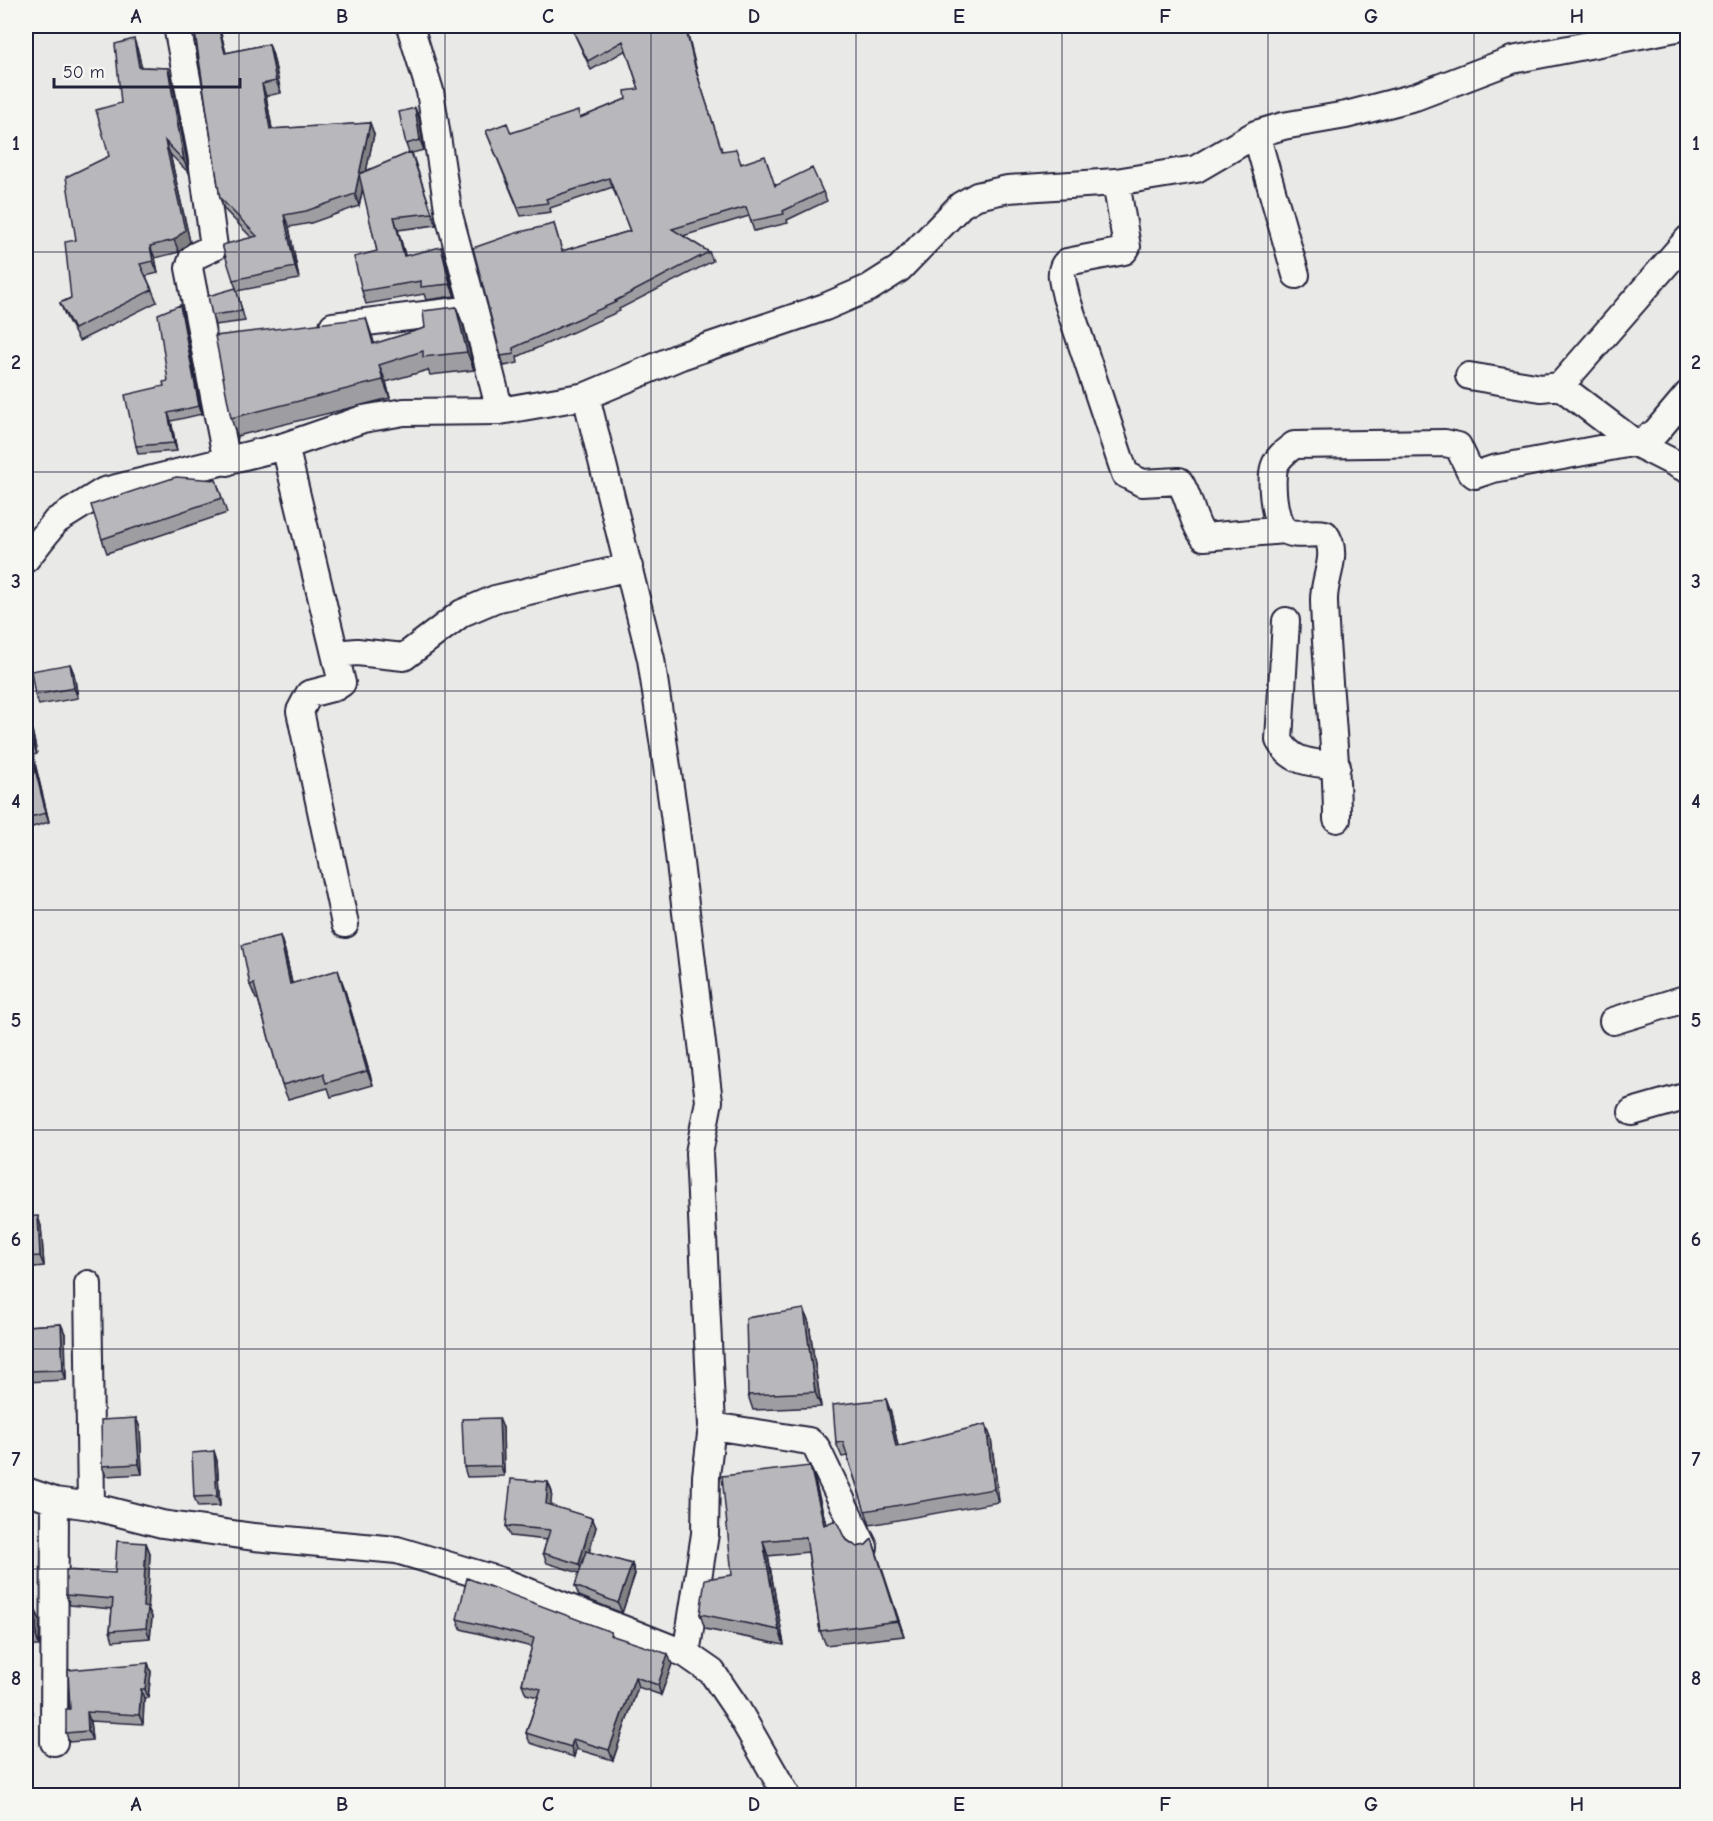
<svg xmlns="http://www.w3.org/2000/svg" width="1713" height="1821" viewBox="0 0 1713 1821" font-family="'Comic Neue',sans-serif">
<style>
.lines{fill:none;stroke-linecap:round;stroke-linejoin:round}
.street-casing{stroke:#22223b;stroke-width:30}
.street{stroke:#f6f6f2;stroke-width:26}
.wall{fill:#9e9ea2;stroke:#22223b;stroke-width:1.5}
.shaded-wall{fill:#818184;stroke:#22223b;stroke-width:1.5}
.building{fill:#b8b8bc;stroke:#22223b;stroke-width:1.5}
.grid{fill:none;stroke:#22223b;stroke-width:1.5;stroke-opacity:0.55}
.neatline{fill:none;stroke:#22223b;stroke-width:2}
.grid-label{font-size:20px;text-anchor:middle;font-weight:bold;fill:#22223b}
</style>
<rect width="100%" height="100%" fill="#e9e9e7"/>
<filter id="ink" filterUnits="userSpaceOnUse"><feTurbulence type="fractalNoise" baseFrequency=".0167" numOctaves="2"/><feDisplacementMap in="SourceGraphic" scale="12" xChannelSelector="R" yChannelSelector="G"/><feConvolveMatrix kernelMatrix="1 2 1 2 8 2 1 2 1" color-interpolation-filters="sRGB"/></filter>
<g filter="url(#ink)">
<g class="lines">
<defs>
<path id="street" d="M 177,26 L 201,153 L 214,247 L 193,257 L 189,268 L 227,462
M 410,26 L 430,91 L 449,215 L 474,309
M 1256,134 L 1296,275
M 1116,182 L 1127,247 L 1124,251 L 1067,262 C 1057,271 1064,285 1066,297 L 1125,474 L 1142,483 L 1179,481 C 1191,498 1191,521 1204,537 L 1284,530
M 333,326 L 474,309 L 500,411
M 1469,376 L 1541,388 L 1560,386 L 1688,239
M 1560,386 L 1635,443 L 1688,470
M 586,396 L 651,659 L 674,814 L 709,1101 L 699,1153 L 712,1426 L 706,1476 L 705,1534 L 686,1654
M 285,446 L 342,683 L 336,687 L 309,694 L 300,711 L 345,924
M 26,559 L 56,521 L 104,491 L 285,446 L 363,419 L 404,412 L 500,411 L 586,396 L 681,356 L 825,307 L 869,288 L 899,269 L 961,205 L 977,196 L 1008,189 L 1116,182 L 1196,169 L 1256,134 L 1283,126 L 1346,115 L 1415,97 L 1512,60 L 1687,26
M 1286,621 L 1279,740 C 1292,764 1312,762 1337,766
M 335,654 L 357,652 L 404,657 L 462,613 L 495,599 L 629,567
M 1337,819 C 1337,746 1326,674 1324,601 C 1323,579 1340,554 1325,534 C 1313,531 1293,538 1284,529 C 1273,520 1270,477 1275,465 C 1279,456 1286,451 1294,445 L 1445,443 L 1458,446 L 1470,471 L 1475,475 L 1493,469 L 1642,441 L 1656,432 L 1688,394
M 1613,1021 L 1688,998
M 1632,1112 L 1688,1096
M 88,1284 L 91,1506
M 712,1426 L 809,1441 L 816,1447 L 864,1547
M 26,1491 L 55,1501 L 91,1506 L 162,1524 L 254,1537 L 397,1550 L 501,1581 L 686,1654 L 712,1672 L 737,1709 L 787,1796
M 54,1742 L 55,1501"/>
</defs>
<use href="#street" class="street-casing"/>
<use href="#street" class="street"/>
</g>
<path class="wall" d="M 191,26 L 219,26 L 226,53 L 269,44 L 273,56 L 281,93 L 266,96 L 272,129 L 370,123 L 374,134 L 366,171 L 409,153 L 406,144 L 415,108 L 419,118 L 424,150 L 412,153 L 436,225 L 398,230 L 405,256 L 445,260 L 455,296 L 426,300 L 424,294 L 366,304 L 362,291 L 377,251 L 363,188 L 359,206 L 311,223 L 289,227 L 299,279 L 237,291 L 233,280 L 251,237 L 224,209 L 220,198 L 194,29 L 193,29 Z
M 685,26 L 699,80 L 722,151 L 776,185 L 823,192 L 827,201 L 787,220 L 788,223 L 754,231 L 749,216 L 683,236 L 709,252 L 713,261 L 619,309 L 620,311 L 517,357 L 518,363 L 504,366 L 501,356 L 554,224 L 562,251 L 630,231 L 613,187 L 550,208 L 551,212 L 521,216 L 486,131 L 511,133 L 580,118 L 626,99 L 639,89 L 626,50 L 591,70 L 574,33 Z
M 138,51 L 141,67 L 168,68 L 172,80 L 189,173 L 170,154 L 190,242 L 179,252 L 155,258 L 158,273 L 146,276 L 157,302 L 79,341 L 65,315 L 60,303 L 71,298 L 76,240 L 109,156 L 121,103 Z
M 236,288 L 245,321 L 215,325 L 212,315 Z
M 456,307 L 463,325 L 474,370 L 430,375 L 428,370 L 386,382 L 390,398 L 237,436 L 231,418 L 372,336 L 374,344 L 425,328 Z
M 183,313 L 202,414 L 171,421 L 177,451 L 138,454 L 136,446 L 164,386 L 168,381 Z
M 216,480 L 227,513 L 107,553 L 102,539 Z
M 70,664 L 74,674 L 78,698 L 39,705 L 35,695 Z
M 26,706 L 29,716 L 37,754 L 33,755 L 49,822 L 26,829 Z
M 280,936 L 285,951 L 292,983 L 343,984 L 373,1085 L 331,1097 L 328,1088 L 288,1099 L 282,1085 L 258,999 L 256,999 L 250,985 Z
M 26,1217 L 41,1226 L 44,1266 L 26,1268 Z
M 804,1309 L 809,1323 L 821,1407 L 753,1410 L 748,1395 Z
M 61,1324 L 65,1334 L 66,1380 L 26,1382 L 26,1326 Z
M 886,1399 L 891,1413 L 898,1446 L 991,1438 L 999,1502 L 870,1525 L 847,1456 L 842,1457 L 836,1443 Z
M 136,1418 L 140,1428 L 142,1474 L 106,1476 L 102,1466 Z
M 503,1428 L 504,1476 L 467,1477 L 464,1467 Z
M 214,1451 L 217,1461 L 220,1506 L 198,1507 L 194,1497 Z
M 810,1466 L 815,1481 L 826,1524 L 857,1547 L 866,1545 L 872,1539 L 904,1636 L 826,1645 L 820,1631 L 808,1552 L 768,1556 L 784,1645 L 705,1629 L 700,1614 L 732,1575 Z
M 548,1482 L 552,1492 L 550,1506 L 592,1518 L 596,1527 L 589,1552 L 632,1564 L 635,1574 L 622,1613 L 579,1596 L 575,1586 L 579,1573 L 547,1563 L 543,1553 L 547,1540 L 510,1536 L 506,1526 Z
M 146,1543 L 150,1553 L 147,1607 L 148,1608 L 152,1617 L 150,1638 L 113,1641 L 110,1631 L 112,1609 L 70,1605 L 66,1595 L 115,1573 Z
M 26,1583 L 28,1611 L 36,1611 L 40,1621 L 39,1646 L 26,1646 Z
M 457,1619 L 611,1632 L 612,1636 L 672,1664 L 661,1695 L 638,1687 L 613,1760 L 576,1749 L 574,1757 L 530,1743 L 526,1733 L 538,1697 L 526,1694 L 522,1684 L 532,1647 L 461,1629 Z
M 148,1663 L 151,1672 L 148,1698 L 144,1698 L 143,1724 L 90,1721 L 92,1740 L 69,1742 L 66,1733 L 70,1709 Z
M 26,1674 L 29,1684 L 33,1714 L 26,1715 Z"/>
<path class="shaded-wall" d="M 218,26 L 219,26 L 229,65 L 225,53 Z
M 685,26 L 687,31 L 699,80 L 696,71 Z
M 134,39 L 138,51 L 144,79 L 139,67 Z
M 269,44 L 273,56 L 281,93 L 276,81 Z
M 168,68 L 172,80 L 189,173 L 184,161 Z
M 262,84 L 266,96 L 274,140 L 270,129 Z
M 415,108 L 419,118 L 424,150 L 420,140 Z
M 370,123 L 374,134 L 359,206 L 355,194 Z
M 165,141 L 170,154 L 190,242 L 179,252 L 174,240 Z
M 284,215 L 289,227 L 299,279 L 295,267 Z
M 394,217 L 398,230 L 409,269 L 404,256 Z
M 150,246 L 155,258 L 158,273 L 153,261 Z
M 441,247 L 445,260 L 455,296 L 450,284 Z
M 180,305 L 183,313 L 202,414 L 199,406 Z
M 456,307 L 463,325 L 474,370 L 467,352 Z
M 366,318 L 372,336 L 380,362 L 373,344 Z
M 379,365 L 386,382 L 390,398 L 383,380 Z
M 168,413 L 171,421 L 177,451 L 174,443 Z
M 70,664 L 74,674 L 78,698 L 74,688 Z
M 26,706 L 29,716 L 37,754 L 33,744 Z
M 29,745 L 33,755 L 49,822 L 46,813 Z
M 280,936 L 285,951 L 295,998 L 290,984 Z
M 338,970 L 343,984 L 373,1085 L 367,1071 Z
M 38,1216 L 41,1226 L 44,1266 L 40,1256 Z
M 804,1309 L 809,1323 L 821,1407 L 815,1392 Z
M 61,1324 L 65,1334 L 66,1380 L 63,1370 Z
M 886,1399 L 891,1413 L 901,1461 L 896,1447 Z
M 136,1418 L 140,1428 L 142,1474 L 139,1464 Z
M 499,1418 L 503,1428 L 504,1476 L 501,1466 Z
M 986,1424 L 991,1438 L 999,1502 L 994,1489 Z
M 214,1451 L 217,1461 L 220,1506 L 217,1496 Z
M 810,1466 L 815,1481 L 830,1540 L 824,1525 Z
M 548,1482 L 552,1492 L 550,1514 L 546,1504 Z
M 592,1518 L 596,1527 L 583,1574 L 579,1564 Z
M 872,1539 L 877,1554 L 904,1636 L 898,1621 Z
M 763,1541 L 768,1556 L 784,1645 L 779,1630 Z
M 146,1543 L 150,1553 L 147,1617 L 143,1607 Z
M 632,1564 L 635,1574 L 622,1613 L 618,1603 Z
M 26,1583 L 29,1621 L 26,1612 Z
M 148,1608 L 152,1617 L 150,1638 L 146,1628 Z
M 36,1611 L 40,1621 L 39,1646 L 36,1636 Z
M 668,1654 L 672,1664 L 661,1695 L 658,1685 Z
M 148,1663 L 151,1672 L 148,1698 L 145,1689 Z
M 26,1674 L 29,1684 L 33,1714 L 29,1705 Z
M 635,1677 L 638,1687 L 613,1760 L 609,1750 Z
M 141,1689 L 144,1698 L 143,1724 L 139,1715 Z
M 87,1712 L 90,1721 L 92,1740 L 88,1731 Z
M 573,1739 L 576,1749 L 574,1757 L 571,1747 Z"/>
<path class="building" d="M 194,26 L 218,26 L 225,53 L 269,44 L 276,81 L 262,84 L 270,129 L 370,123 L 355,194 L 306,211 L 284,215 L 295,267 L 233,280 L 222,245 L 257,236 L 220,198 Z
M 589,26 L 685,26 L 696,71 L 722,151 L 736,149 L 741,164 L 765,156 L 775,186 L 812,168 L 823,192 L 783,211 L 784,214 L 751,221 L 746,207 L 672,229 L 709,252 L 615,301 L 616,302 L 513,348 L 514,354 L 501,356 L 473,248 L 516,233 L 554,224 L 562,251 L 630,231 L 609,178 L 546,199 L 548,203 L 518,207 L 486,131 L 507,123 L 511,133 L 578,111 L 580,118 L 626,99 L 625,91 L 639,89 L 623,41 L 588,61 L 574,33 Z
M 134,39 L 139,67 L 168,68 L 184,161 L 165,141 L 185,230 L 174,240 L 150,246 L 153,261 L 140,264 L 152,290 L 74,329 L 60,303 L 71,298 L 65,242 L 76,240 L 66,177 L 109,156 L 96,110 L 121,103 L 115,44 Z
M 415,108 L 420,140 L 406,144 L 399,112 Z
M 411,152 L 432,213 L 394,217 L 404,256 L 441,247 L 450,284 L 421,287 L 421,281 L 362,291 L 354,257 L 377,251 L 359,174 Z
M 236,288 L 242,311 L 212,315 L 208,296 Z
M 180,305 L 199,406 L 168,413 L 174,443 L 136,446 L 125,395 L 164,386 L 163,382 L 168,381 L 158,314 Z
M 456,307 L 467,352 L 423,357 L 423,351 L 379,365 L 383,380 L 231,418 L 215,336 L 366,318 L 373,344 L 425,328 L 423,311 Z
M 176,477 L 216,480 L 222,498 L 102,539 L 91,505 Z
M 70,664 L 74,688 L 35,695 L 31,671 Z
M 26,706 L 33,744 L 29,745 L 46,813 L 26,818 Z
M 280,936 L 290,984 L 338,970 L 367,1071 L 326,1083 L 323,1074 L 282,1085 L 254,984 L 250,985 L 242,945 Z
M 38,1216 L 40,1256 L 26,1257 L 26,1217 Z
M 804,1309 L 815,1392 L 748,1395 L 746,1318 Z
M 61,1324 L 63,1370 L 26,1371 L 26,1326 Z
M 886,1399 L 896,1447 L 986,1424 L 994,1489 L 865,1511 L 843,1442 L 836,1443 L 833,1405 Z
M 136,1418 L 139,1464 L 102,1466 L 101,1420 Z
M 499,1418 L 501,1466 L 464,1467 L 462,1419 Z
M 214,1451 L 217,1496 L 194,1497 L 192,1453 Z
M 810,1466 L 824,1525 L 836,1520 L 845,1539 L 857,1547 L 866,1545 L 872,1539 L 898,1621 L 820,1631 L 806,1537 L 763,1541 L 779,1630 L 700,1614 L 705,1579 L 732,1575 L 722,1476 Z
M 511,1479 L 548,1482 L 546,1504 L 592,1518 L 579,1564 L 543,1553 L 550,1530 L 506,1526 Z
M 117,1541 L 146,1543 L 143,1607 L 148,1608 L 146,1628 L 110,1631 L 113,1599 L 66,1595 L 66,1570 L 115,1573 Z
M 586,1551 L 632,1564 L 618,1603 L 575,1586 Z
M 467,1578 L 611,1632 L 610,1635 L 668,1654 L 658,1685 L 635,1677 L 609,1750 L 573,1739 L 571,1747 L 526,1733 L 541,1689 L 522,1684 L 534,1638 L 457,1619 Z
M 26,1611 L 36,1611 L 36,1636 L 26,1636 Z
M 148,1663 L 145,1689 L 141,1689 L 139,1715 L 87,1712 L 88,1731 L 66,1733 L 66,1709 L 70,1709 L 68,1670 Z
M 26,1674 L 29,1705 L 26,1705 Z"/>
</g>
<path class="grid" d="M 239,26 L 239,1796M 445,26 L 445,1796M 651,26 L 651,1796M 856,26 L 856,1796M 1062,26 L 1062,1796M 1268,26 L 1268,1796M 1474,26 L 1474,1796M 26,252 L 1688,252M 26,472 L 1688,472M 26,691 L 1688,691M 26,910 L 1688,910M 26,1130 L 1688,1130M 26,1349 L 1688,1349M 26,1569 L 1688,1569"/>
<rect width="1713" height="1821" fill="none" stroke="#f6f6f2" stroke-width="66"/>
<path d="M54 78v9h186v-9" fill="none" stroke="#22223b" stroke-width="3"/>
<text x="63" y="78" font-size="18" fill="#22223b" stroke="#f6f6f2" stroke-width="4.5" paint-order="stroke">50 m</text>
<rect x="33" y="33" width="1647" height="1755" class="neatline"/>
<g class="grid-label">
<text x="136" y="23">A</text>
<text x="342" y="23">B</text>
<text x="548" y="23">C</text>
<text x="754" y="23">D</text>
<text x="959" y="23">E</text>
<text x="1165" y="23">F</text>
<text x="1371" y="23">G</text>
<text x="1577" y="23">H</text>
<text x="16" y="150">1</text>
<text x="1696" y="150">1</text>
<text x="16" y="369">2</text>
<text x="1696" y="369">2</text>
<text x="16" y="588">3</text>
<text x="1696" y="588">3</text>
<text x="16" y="808">4</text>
<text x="1696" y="808">4</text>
<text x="16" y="1027">5</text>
<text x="1696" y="1027">5</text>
<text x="16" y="1246">6</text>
<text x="1696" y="1246">6</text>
<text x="16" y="1466">7</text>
<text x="1696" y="1466">7</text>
<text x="16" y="1685">8</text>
<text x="1696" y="1685">8</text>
<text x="136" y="1811">A</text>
<text x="342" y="1811">B</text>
<text x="548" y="1811">C</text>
<text x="754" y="1811">D</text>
<text x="959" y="1811">E</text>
<text x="1165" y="1811">F</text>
<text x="1371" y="1811">G</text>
<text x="1577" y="1811">H</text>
</g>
</svg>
